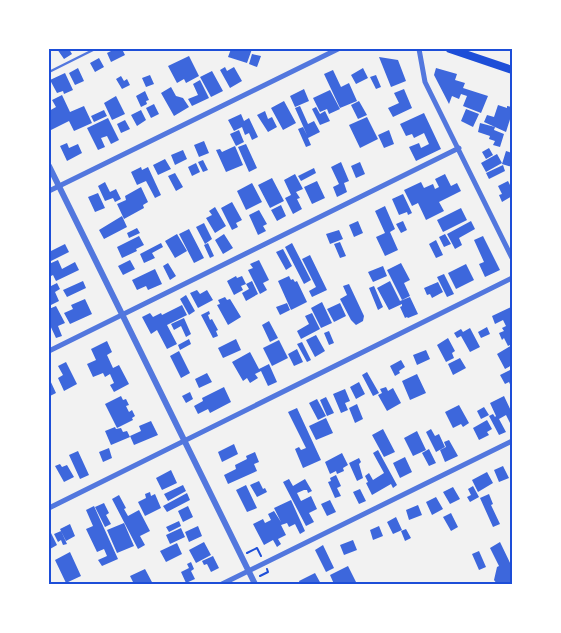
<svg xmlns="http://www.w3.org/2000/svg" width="561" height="633" viewBox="0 0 561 633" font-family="Arial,sans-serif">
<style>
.building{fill:#3d67dc}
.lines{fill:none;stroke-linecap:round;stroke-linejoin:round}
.path{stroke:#1d4ed8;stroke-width:2}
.service{stroke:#5277de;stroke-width:2.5}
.minor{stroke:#5277de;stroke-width:5}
.tertiary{stroke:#5277de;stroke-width:6}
.secondary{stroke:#1d4ed8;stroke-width:8}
.neatline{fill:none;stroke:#1d4ed8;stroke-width:2}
</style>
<rect width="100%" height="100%" fill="#f2f2f2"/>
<path class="building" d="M 57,49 L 69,49 L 72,54 L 64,59 Z
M 115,49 L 122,49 L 125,55 L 111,62 L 107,53 Z
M 231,49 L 252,49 L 247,63 L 228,57 Z
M 252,54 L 261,56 L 257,67 L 249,64 Z
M 189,56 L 199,76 L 186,83 L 184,79 L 177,83 L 168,66 Z
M 379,57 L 398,60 L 406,81 L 391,87 Z
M 99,58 L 104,67 L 95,72 L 90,63 Z
M 225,67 L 227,71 L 234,67 L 242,81 L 230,88 L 220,70 Z
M 78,68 L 84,81 L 75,85 L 69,73 Z
M 363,68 L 368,78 L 356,84 L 351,75 Z
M 436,68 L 457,74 L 455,80 L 465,83 L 463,88 L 488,96 L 481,113 L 463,106 L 467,96 L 461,94 L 459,99 L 452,96 L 449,104 L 434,75 Z
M 333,70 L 341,87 L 349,83 L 357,101 L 340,108 L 324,74 Z
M 212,71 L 223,91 L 211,97 L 200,77 Z
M 65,73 L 73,90 L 64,94 L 63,91 L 57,93 L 50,80 Z
M 150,75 L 154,84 L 146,87 L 142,78 Z
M 376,75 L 381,87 L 376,89 L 370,77 Z
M 121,76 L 124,81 L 127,79 L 130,85 L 122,89 L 116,79 Z
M 200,80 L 209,98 L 192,106 L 188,99 L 198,95 L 193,84 Z
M 171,87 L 176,96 L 183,98 L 189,107 L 174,116 L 161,93 Z
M 304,89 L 309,101 L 295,107 L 290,96 Z
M 404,89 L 412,108 L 393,117 L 388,108 L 399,103 L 394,93 Z
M 330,90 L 340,109 L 329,114 L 327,109 L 320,112 L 313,98 Z
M 145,91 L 149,100 L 146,101 L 147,104 L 141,107 L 136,96 Z
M 62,95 L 70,112 L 84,106 L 92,123 L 74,131 L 69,121 L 49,131 L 49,111 L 56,107 L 52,100 Z
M 116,96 L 125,114 L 112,120 L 104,103 Z
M 284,101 L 296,123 L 283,130 L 271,108 Z
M 359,101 L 367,115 L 358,119 L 351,105 Z
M 154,104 L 159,114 L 151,118 L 146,108 Z
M 498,105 L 507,108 L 507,106 L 512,107 L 512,113 L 506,132 L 484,122 L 487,115 L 494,117 Z
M 300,106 L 308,124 L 314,121 L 320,132 L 308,138 L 311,145 L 306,147 L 298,129 L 303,127 L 307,135 L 295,108 Z
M 316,107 L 320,114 L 325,111 L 330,121 L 320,125 L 312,109 Z
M 466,109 L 479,114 L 473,127 L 461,121 Z
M 104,110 L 107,116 L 94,122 L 91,116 Z
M 141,110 L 146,120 L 137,126 L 131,115 Z
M 265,111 L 268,119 L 272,117 L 277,127 L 268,132 L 257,115 Z
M 424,113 L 441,149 L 416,161 L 409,147 L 419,143 L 421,148 L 429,144 L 424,133 L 414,138 L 412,134 L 406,136 L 400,124 Z
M 241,114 L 244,121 L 249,118 L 258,137 L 252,140 L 249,133 L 245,135 L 242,127 L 234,131 L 228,120 Z
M 367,117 L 378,139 L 360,148 L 349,125 Z
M 108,118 L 119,140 L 111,144 L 107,136 L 101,138 L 105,147 L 98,150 L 87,128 Z
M 125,120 L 130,129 L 121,133 L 117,124 Z
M 480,123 L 495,127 L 494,130 L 504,134 L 500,147 L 493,145 L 495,141 L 489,139 L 490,136 L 478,132 Z
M 239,130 L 244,142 L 236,146 L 230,134 Z
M 389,130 L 394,144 L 384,148 L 378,135 Z
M 204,141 L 209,153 L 199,157 L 194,145 Z
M 67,143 L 69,148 L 78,144 L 82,153 L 67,161 L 60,146 Z
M 246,144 L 257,168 L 249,172 L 238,147 Z
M 235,146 L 243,165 L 226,172 L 216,150 L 220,149 L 222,152 Z
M 489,148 L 493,155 L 486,159 L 482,152 Z
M 183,150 L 187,159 L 175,165 L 171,155 Z
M 506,151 L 512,153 L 512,167 L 502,164 Z
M 497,154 L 502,163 L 486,172 L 481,163 Z
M 165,159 L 171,169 L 158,175 L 153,165 Z
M 203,160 L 208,170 L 203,172 L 198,162 Z
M 341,162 L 349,181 L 344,183 L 347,192 L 337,197 L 333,187 L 339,184 L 331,167 Z
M 360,162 L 365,174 L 356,178 L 351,166 Z
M 196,163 L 200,172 L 192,176 L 188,167 Z
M 503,165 L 505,171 L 489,179 L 486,173 Z
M 141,167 L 142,170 L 148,167 L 161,195 L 155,198 L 146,181 L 137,185 L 131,172 Z
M 314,168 L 316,173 L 301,181 L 298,176 Z
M 175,173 L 183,187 L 176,191 L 168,176 Z
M 295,174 L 303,189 L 296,192 L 300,198 L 297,199 L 302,209 L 293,214 L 285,198 L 291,195 L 284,180 Z
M 445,174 L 451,186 L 457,183 L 461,191 L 439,202 L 444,211 L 426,220 L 418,203 L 412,206 L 404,190 L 421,182 L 424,188 L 433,184 L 435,189 L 439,187 L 435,179 Z
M 272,178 L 284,201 L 270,208 L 258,185 Z
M 317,181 L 325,198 L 312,204 L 304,187 Z
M 508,181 L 512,189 L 512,196 L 502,202 L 499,195 L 502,194 L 498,186 Z
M 105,182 L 110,192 L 116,189 L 121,199 L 115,202 L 113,198 L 105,201 L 98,186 Z
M 252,183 L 262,202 L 246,210 L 237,191 Z
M 141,187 L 148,202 L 143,205 L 144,208 L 124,219 L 117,204 L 126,200 L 125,196 Z
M 98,193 L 105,208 L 95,212 L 88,197 Z
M 403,194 L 412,213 L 408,215 L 407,212 L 399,215 L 392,199 Z
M 232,202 L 242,220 L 236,223 L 238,227 L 232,230 L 221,208 Z
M 281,205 L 286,216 L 277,221 L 271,210 Z
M 385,206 L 395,229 L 390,232 L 398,250 L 385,256 L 376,237 L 385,233 L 375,211 Z
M 215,207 L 226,226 L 215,233 L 206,218 L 212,215 L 209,211 Z
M 461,208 L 467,220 L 443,232 L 437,220 Z
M 259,210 L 267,224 L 263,226 L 266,231 L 258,235 L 249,215 Z
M 122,216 L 127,227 L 104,239 L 99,230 Z
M 358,221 L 363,233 L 354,237 L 349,225 Z
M 403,221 L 407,230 L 401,233 L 396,224 Z
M 471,221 L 475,229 L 459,238 L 462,245 L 455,249 L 447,234 Z
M 204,223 L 212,239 L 205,244 L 196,227 Z
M 137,228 L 140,233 L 129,238 L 127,233 Z
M 189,229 L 204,258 L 194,263 L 179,234 Z
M 339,230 L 343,239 L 330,244 L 326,234 Z
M 177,234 L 187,251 L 175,258 L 165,241 Z
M 224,234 L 233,248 L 223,254 L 215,240 Z
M 445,234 L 451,244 L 444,247 L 439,237 Z
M 139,236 L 144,245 L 136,249 L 137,251 L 122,258 L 117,247 Z
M 483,236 L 500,270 L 485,277 L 479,264 L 484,262 L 474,240 Z
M 436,240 L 443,255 L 436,258 L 429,244 Z
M 340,242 L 346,256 L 340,258 L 334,244 Z
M 161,243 L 163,247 L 152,253 L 155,258 L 144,263 L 140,254 Z
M 208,243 L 214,256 L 210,258 L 204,245 Z
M 292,243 L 311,280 L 304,284 L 285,247 Z
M 65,244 L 69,252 L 49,262 L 49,252 Z
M 283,249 L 292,266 L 286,270 L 276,252 Z
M 310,255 L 327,290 L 312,297 L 309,291 L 316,287 L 302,259 Z
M 58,260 L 62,269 L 75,262 L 79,270 L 56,281 L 53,275 L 49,277 L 49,264 Z
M 130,260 L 135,269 L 123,275 L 118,266 Z
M 259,260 L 269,280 L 263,283 L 267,290 L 260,294 L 248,270 L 253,268 L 250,264 Z
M 168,263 L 176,276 L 170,280 L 163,266 Z
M 401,263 L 410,280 L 404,283 L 410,296 L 402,300 L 387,270 Z
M 466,264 L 474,280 L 456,289 L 448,273 Z
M 383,266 L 387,276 L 373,282 L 368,272 Z
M 155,269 L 162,284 L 148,290 L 146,286 L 137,290 L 132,280 Z
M 444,274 L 454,294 L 447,297 L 437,277 Z
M 236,276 L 237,278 L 242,276 L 246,284 L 241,286 L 243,290 L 234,295 L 227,281 Z
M 289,276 L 291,280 L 293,279 L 295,282 L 297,281 L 307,302 L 291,310 L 278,281 Z
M 83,281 L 86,288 L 67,297 L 63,290 Z
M 252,281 L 258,294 L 246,301 L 242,293 L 249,289 L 246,284 Z
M 390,281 L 400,301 L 410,297 L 418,314 L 408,318 L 407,317 L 405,318 L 400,307 L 402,306 L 402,304 L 389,310 L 377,288 Z
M 438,282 L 443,292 L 432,298 L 430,294 L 427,295 L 424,288 Z
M 50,283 L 51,286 L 57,283 L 60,289 L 55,292 L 59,301 L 49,306 L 49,284 Z
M 349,284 L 364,316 L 363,321 L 356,325 L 351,320 L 340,299 L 347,295 L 343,286 Z
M 374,286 L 383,307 L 378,310 L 369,288 Z
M 197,290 L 200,294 L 207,290 L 213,300 L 198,308 L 190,293 Z
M 186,295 L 195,311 L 189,315 L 180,299 Z
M 225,297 L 227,300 L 230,299 L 241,317 L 228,325 L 217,305 L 220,304 L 218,300 Z
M 85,299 L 92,314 L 70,324 L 64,313 L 73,309 L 71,305 Z
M 322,302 L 332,323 L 321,328 L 311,308 Z
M 287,303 L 290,310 L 280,315 L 276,307 Z
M 340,303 L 346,316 L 334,322 L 327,309 Z
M 182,305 L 187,315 L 167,325 L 177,344 L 167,349 L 157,330 L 151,334 L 142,317 L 150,313 L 153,317 L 161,313 L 162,315 Z
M 56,306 L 65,323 L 58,326 L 62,336 L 56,338 L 49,323 L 49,309 Z
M 511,307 L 512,344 L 508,346 L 504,338 L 502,340 L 499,333 L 504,331 L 502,328 L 506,326 L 503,320 L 495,324 L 492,316 Z
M 209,311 L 210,314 L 208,315 L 210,320 L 212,319 L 218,330 L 216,331 L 218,336 L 213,338 L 201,315 Z
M 312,313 L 320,329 L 301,339 L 297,331 L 309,324 L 305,316 Z
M 184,318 L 191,334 L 186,337 L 181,326 L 174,330 L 171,324 Z
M 269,321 L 278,338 L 270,342 L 262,325 Z
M 487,327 L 490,334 L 481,338 L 478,332 Z
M 470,328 L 480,347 L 470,352 L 461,336 L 457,338 L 454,333 L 461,329 L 463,332 Z
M 329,331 L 334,343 L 329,345 L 324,333 Z
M 316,335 L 325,351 L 315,357 L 306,340 Z
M 448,338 L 455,351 L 452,353 L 454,358 L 446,362 L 437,345 Z
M 189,339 L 191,344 L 180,350 L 178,345 Z
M 236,339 L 241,350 L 223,358 L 218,348 Z
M 279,340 L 288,358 L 272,366 L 263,348 Z
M 107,341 L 112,352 L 107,355 L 113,368 L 119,365 L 129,384 L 114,392 L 110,385 L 114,383 L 110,374 L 105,377 L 103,373 L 93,377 L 87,364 L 96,360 L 91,349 Z
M 302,342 L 311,360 L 307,362 L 297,344 Z
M 512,345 L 512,365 L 505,369 L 497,354 Z
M 297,349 L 303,362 L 294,366 L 288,354 Z
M 426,350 L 430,359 L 417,365 L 413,355 Z
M 179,351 L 190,373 L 181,378 L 170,356 Z
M 250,352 L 259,369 L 269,364 L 277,382 L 268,386 L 261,371 L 255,374 L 258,378 L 250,383 L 247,378 L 243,381 L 232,362 Z
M 460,358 L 466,368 L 453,375 L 448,364 Z
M 401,360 L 405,367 L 399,371 L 400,373 L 395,376 L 390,366 Z
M 66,362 L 77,384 L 64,391 L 58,378 L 63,375 L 58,366 Z
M 512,369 L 512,389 L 509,382 L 505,384 L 500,375 Z
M 367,372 L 379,393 L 373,396 L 362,375 Z
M 207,373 L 212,382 L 199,388 L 195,379 Z
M 417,374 L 426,393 L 410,400 L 402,381 Z
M 49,378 L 56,393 L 50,396 L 49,393 Z
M 359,382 L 365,394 L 356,399 L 350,387 Z
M 224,387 L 231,402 L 210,413 L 208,409 L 198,414 L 194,406 L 203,401 L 202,398 Z
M 386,387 L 388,391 L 393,388 L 401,403 L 387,411 L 378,395 L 382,393 L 380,389 Z
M 345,389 L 350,401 L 345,403 L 348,410 L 341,413 L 333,394 Z
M 190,392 L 193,399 L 186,403 L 182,396 Z
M 121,396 L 123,400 L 126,399 L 129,405 L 126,406 L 129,412 L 132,410 L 135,416 L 132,418 L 133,420 L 117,428 L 105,404 Z
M 504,396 L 512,413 L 512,427 L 506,415 L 499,419 L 506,432 L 499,435 L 489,416 L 493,414 L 495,417 L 496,416 L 490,403 Z
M 326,397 L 334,413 L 327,416 L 320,400 Z
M 317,399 L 326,416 L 318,420 L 309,403 Z
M 357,404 L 363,419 L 355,423 L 349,408 Z
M 459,405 L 469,423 L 463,427 L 461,424 L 453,428 L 445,412 Z
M 484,407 L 489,415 L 481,419 L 477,411 Z
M 297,408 L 321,460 L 303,468 L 295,449 L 299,447 L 301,450 L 306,448 L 288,412 Z
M 326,418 L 333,433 L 316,440 L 309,426 Z
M 487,420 L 492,429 L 487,432 L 489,435 L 479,440 L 473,428 Z
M 151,421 L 158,435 L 134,445 L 130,436 L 141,431 L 139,426 Z
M 115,427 L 116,429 L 121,428 L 123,432 L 127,431 L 130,437 L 111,445 L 105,431 Z
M 383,429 L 395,452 L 384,457 L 372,435 Z
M 431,429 L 435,436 L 439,434 L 445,447 L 436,452 L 426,432 Z
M 417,431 L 426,450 L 413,456 L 404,438 Z
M 449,440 L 458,456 L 445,462 L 440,450 L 446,447 L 444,442 Z
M 234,444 L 238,454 L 222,462 L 218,452 Z
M 109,448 L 112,458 L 103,462 L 99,452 Z
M 429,449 L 436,463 L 429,466 L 422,453 Z
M 378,450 L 397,485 L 393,488 L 391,484 L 372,495 L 366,483 L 368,482 L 365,476 L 369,473 L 373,480 L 384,473 L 373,453 Z
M 78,451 L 89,475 L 80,479 L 69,455 Z
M 255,452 L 259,462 L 254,464 L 257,471 L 228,484 L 224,475 L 236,469 L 235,465 L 247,459 L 246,456 Z
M 342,453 L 348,465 L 343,468 L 344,471 L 337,474 L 336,471 L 330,474 L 325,462 Z
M 405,457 L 412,472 L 400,478 L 393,463 Z
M 359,458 L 361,462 L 359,464 L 363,478 L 357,481 L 349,463 Z
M 60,464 L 62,467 L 67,465 L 74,477 L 64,482 L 55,466 Z
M 503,466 L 509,478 L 499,482 L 494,470 Z
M 171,470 L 177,483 L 162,490 L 156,478 Z
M 487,472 L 493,483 L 478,492 L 472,480 Z
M 336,475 L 341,486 L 337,488 L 341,496 L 335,498 L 328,482 L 331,481 L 330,478 Z
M 289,479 L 293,486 L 305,479 L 312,491 L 308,493 L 307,490 L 304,490 L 297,493 L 301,501 L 311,496 L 317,509 L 309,513 L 314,522 L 306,526 L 283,482 Z
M 259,481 L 263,489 L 265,488 L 267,492 L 257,497 L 250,485 Z
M 183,485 L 186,491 L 168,501 L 164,494 Z
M 246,485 L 257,508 L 247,512 L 236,490 Z
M 473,486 L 479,497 L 470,502 L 467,497 L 471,495 L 468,489 Z
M 453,487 L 460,499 L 450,504 L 443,492 Z
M 360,489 L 366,501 L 359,504 L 353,492 Z
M 150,492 L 151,496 L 155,494 L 161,508 L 145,516 L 138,502 L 146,498 L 145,494 Z
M 187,493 L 190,500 L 167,512 L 163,506 Z
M 489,494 L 493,504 L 491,505 L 500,524 L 493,527 L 480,498 Z
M 119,495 L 126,508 L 124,509 L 128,516 L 139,510 L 150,531 L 140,536 L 145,545 L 138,549 L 112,499 Z
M 436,497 L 443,509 L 432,515 L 426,502 Z
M 291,500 L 305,531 L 300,534 L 295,524 L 289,527 L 287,523 L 281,525 L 286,535 L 278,539 L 281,544 L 277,547 L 273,540 L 264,545 L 253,524 L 263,519 L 265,523 L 271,520 L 268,514 L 274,511 L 281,522 L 274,508 Z
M 330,500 L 336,512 L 327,516 L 321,504 Z
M 104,503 L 109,513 L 106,515 L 111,524 L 105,527 L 95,507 Z
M 418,505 L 422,515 L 409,520 L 406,510 Z
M 94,506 L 118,559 L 102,566 L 98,560 L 107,556 L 104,549 L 97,552 L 86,529 L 93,526 L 86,510 Z
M 188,506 L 193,517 L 183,522 L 178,511 Z
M 451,513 L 458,527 L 451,531 L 443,517 Z
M 396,517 L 402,530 L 393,534 L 387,522 Z
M 179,521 L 181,526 L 169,532 L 166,527 Z
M 124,523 L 134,546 L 117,553 L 107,530 Z
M 70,524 L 75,536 L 66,541 L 60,529 Z
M 198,526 L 202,536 L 189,542 L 185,532 Z
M 379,526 L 383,536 L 373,540 L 370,530 Z
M 181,528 L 185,537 L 170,544 L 166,535 Z
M 49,529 L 57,545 L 50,549 L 49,547 Z
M 406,529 L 411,538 L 405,541 L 401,531 Z
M 61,531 L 67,544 L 63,545 L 61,540 L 58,542 L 54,534 Z
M 353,540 L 357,550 L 344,555 L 340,545 Z
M 204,542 L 211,555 L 196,563 L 189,550 Z
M 500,542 L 512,567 L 512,584 L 497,584 L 494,580 L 497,567 L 499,566 L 490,548 Z
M 177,543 L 182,554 L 166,562 L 160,551 Z
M 323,545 L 334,568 L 326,572 L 315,550 Z
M 479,551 L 486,567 L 479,570 L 472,554 Z
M 70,552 L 81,576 L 66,583 L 55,560 Z
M 213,556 L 219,568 L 211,572 L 207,564 L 204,565 L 202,561 Z
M 191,562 L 194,569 L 191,571 L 195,579 L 186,583 L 181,572 L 189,568 L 187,564 Z
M 348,566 L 357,584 L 334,584 L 330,575 Z
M 145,569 L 153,584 L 134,584 L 130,576 Z
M 315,573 L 321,584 L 300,584 L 299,581 Z"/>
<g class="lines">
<path class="path" d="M 247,553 L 257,548 L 261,556
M 260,576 L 268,572 L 267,569"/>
<path class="service" d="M 49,72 L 95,49"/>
<path class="minor" d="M 419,49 L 425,82 L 512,258
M 49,191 L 338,49
M 49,351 L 459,148
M 49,508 L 512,278
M 222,584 L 512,441"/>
<path class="tertiary" d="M 49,166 L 255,584"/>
<path class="secondary" d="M 450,49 L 512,70"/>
</g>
<rect width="561" height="633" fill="none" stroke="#ffffff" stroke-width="100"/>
<rect x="50" y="50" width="461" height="533" class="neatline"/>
</svg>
